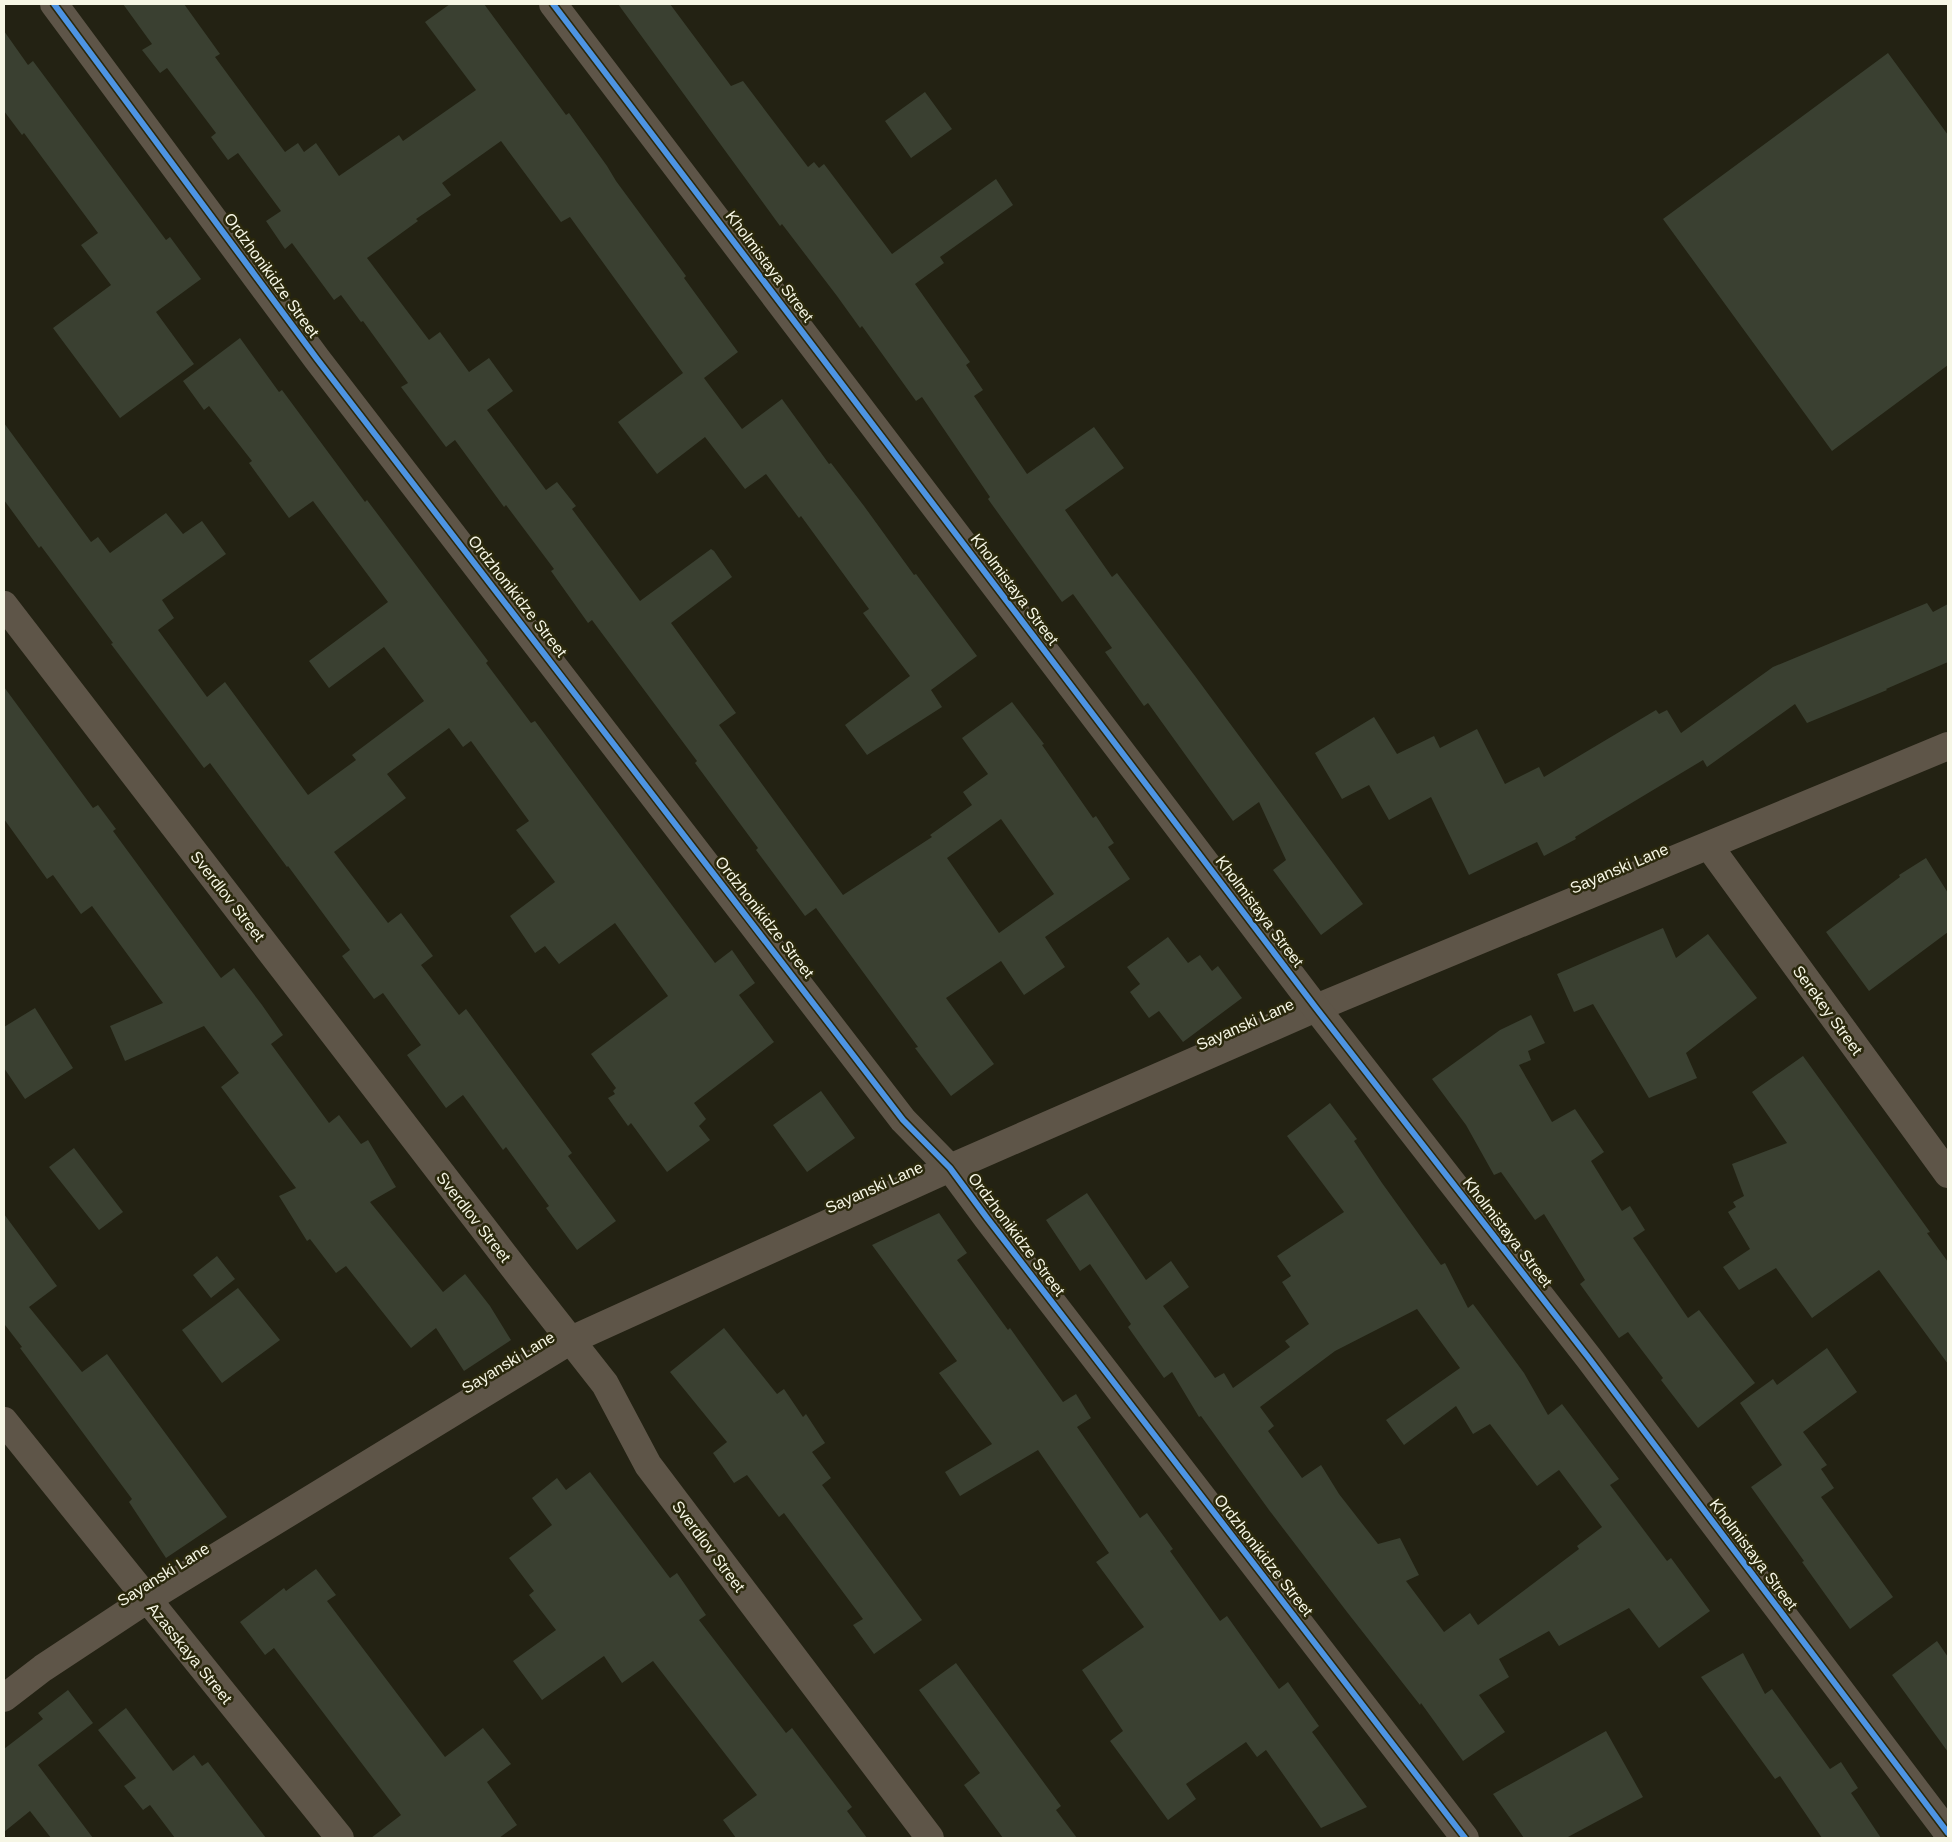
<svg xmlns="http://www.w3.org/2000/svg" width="1952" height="1842" viewBox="0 0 1952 1842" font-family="Helvetica,sans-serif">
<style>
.building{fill:#3a4031;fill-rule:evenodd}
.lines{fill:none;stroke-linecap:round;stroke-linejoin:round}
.minor{stroke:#5e5548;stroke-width:28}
.tertiary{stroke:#5e5548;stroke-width:28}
.cycleway-casing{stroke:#2a280c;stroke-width:9}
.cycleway{stroke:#4d94e3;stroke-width:6}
.labels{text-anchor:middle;stroke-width:5;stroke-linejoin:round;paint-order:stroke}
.street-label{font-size:16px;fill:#f6f6e5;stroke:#2a280c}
</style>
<rect width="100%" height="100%" fill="#232213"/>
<path class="building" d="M 123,4 L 184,4 L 220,54 L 215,57 L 285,152 L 298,143 L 304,152 L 316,143 L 339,176 L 399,135 L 403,141 L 476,90 L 425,22 L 450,4 L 484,4 L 566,115 L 569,113 L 607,166 L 616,181 L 686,276 L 684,278 L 738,352 L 704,378 L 742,429 L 782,399 L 829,464 L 831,463 L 864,506 L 914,575 L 916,574 L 977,656 L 931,690 L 942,707 L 867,755 L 845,725 L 910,676 L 863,613 L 869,609 L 801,516 L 799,518 L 766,474 L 745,489 L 705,437 L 657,474 L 618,422 L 683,373 L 570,217 L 561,222 L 501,141 L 442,183 L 451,195 L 416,219 L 418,221 L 367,258 L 429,340 L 440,332 L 469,372 L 489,358 L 513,391 L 487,410 L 546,490 L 557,482 L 576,506 L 572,509 L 640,601 L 711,549 L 714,551 L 732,577 L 671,623 L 736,713 L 719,725 L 843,895 L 932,837 L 930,835 L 972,805 L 963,792 L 988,774 L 962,738 L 1012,702 L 1044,744 L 1042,745 L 1093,818 L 1096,816 L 1114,843 L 1108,847 L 1130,879 L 1045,937 L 1065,967 L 1024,995 L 1001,961 L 946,998 L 994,1064 L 951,1096 L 915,1048 L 918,1047 L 816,908 L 805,916 L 756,850 L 758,848 L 695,763 L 697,761 L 592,620 L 588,623 L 551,571 L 554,569 L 506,505 L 504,507 L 455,440 L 446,447 L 401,387 L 408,383 L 363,321 L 361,322 L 341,295 L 334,300 L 292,243 L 285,249 L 266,221 L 281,211 L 238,153 L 228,160 L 211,137 L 216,133 L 167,68 L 160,73 L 142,50 L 152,44 ZM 1001,819 L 1054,894 L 999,933 L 947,858 Z
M 618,4 L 670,4 L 731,86 L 743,81 L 808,167 L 814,162 L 819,168 L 824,164 L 892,254 L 996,179 L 1013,205 L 940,257 L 944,263 L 915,284 L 970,362 L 966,365 L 983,390 L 974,396 L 1027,474 L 1094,427 L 1124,468 L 1065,510 L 1112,577 L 1117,573 L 1195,676 L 1363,904 L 1321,935 L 1273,870 L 1286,860 L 1259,802 L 1233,821 L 1148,703 L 1144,706 L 1105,652 L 1112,648 L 1073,594 L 1062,602 L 988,499 L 990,497 L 922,397 L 916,401 L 862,326 L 860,328 L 837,296 L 782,224 L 780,226 Z
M 4,31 L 28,65 L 33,61 L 166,240 L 170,237 L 201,279 L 156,312 L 194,364 L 120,418 L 53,328 L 111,285 L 81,245 L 98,233 L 24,133 L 22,135 L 4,111 Z
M 1888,53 L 1948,135 L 1948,365 L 1832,451 L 1663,219 Z
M 925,92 L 952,129 L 911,158 L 885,121 Z
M 240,338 L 279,392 L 282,390 L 365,502 L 367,500 L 488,661 L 486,663 L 531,723 L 535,721 L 715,963 L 732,950 L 755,983 L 739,995 L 774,1042 L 694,1103 L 706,1119 L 699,1126 L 710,1140 L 667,1172 L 631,1123 L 628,1126 L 608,1098 L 615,1094 L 613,1091 L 616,1088 L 591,1054 L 668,996 L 615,923 L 559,964 L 545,946 L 535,953 L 510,916 L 555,882 L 516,830 L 529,821 L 471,741 L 463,747 L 449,728 L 387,774 L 406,798 L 334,852 L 388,923 L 401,913 L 433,956 L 421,965 L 459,1015 L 466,1009 L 572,1153 L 568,1156 L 616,1221 L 577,1250 L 546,1208 L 549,1206 L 506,1147 L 503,1150 L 463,1095 L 446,1108 L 407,1055 L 421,1045 L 383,993 L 374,999 L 342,956 L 350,950 L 288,866 L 287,867 L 210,763 L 204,768 L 111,644 L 113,643 L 41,546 L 39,548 L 4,500 L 4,423 L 91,542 L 98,537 L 110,553 L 166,513 L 183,534 L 202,521 L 226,554 L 162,600 L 174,618 L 158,630 L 207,697 L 225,682 L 308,795 L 356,760 L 352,755 L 424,701 L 384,647 L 329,688 L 309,661 L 388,602 L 313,501 L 289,518 L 249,463 L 252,461 L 209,406 L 204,410 L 183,381 Z
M 1927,603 L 1933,612 L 1948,604 L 1948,662 L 1886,689 L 1887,690 L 1807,723 L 1795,704 L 1707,767 L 1703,760 L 1575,837 L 1576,839 L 1544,856 L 1537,842 L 1469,875 L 1431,797 L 1389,820 L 1369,785 L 1342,799 L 1315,753 L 1374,717 L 1397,754 L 1434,736 L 1440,748 L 1477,729 L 1505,784 L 1539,767 L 1544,777 L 1656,710 L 1659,714 L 1667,710 L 1681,733 L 1773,667 Z
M 4,687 L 93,808 L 98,805 L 116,829 L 113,831 L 221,978 L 234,968 L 262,1005 L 283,1035 L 271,1044 L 329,1123 L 339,1115 L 361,1144 L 368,1140 L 396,1187 L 370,1202 L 443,1292 L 465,1274 L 490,1306 L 511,1340 L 464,1371 L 436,1328 L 411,1348 L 346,1266 L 336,1273 L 310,1239 L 307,1241 L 279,1196 L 296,1188 L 221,1087 L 239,1073 L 204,1026 L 125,1061 L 110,1026 L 163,1003 L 92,906 L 81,914 L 53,875 L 47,879 L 4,819 Z
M 1926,858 L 1948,893 L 1948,932 L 1869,991 L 1826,932 L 1900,877 L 1899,875 Z
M 1663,928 L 1676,958 L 1708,934 L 1757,998 L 1686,1053 L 1697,1078 L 1649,1098 L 1593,1004 L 1574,1012 L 1557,974 Z
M 1168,937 L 1188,963 L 1200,955 L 1212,971 L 1218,966 L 1242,998 L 1183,1042 L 1159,1011 L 1149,1018 L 1130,992 L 1140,984 L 1127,967 Z
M 35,1008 L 73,1068 L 25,1099 L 4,1068 L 4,1027 Z
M 1531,1015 L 1545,1043 L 1528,1051 L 1531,1060 L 1519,1065 L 1552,1122 L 1575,1109 L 1604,1152 L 1591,1161 L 1622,1211 L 1630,1206 L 1645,1230 L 1633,1238 L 1688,1318 L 1699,1310 L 1755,1383 L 1698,1428 L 1661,1380 L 1663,1378 L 1628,1332 L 1619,1338 L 1580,1284 L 1585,1280 L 1544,1214 L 1535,1220 L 1501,1172 L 1494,1175 L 1466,1125 L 1432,1079 L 1500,1030 Z
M 1803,1056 L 1930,1232 L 1927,1233 L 1948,1262 L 1948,1364 L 1879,1270 L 1812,1318 L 1776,1268 L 1739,1290 L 1723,1267 L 1750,1249 L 1728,1212 L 1736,1207 L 1733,1202 L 1744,1196 L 1732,1164 L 1787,1143 L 1752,1092 Z
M 821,1091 L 855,1138 L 807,1172 L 773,1125 Z
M 1330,1103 L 1357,1139 L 1354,1141 L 1382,1183 L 1441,1265 L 1445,1263 L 1468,1308 L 1473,1304 L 1524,1373 L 1548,1415 L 1562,1404 L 1619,1479 L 1610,1485 L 1667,1561 L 1671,1558 L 1710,1611 L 1659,1648 L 1629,1608 L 1559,1646 L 1549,1631 L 1499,1659 L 1509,1677 L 1479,1695 L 1505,1732 L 1463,1761 L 1421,1703 L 1420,1705 L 1347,1612 L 1269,1510 L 1201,1416 L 1199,1417 L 1172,1372 L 1164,1378 L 1128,1327 L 1131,1324 L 1090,1264 L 1080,1271 L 1046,1220 L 1087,1193 L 1146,1280 L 1171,1261 L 1189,1287 L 1163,1306 L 1215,1378 L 1224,1373 L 1233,1388 L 1290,1347 L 1285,1341 L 1309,1324 L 1282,1282 L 1291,1276 L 1277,1256 L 1344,1212 L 1287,1136 ZM 1417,1309 L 1460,1368 L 1386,1420 L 1404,1445 L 1456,1406 L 1473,1434 L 1490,1424 L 1537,1486 L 1559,1470 L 1602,1527 L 1577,1546 L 1579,1549 L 1478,1625 L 1470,1613 L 1444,1632 L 1406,1581 L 1419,1575 L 1400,1538 L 1378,1544 L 1339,1494 L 1321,1465 L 1302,1478 L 1268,1431 L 1274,1426 L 1260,1407 L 1335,1351 Z
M 74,1148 L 123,1212 L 99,1230 L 49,1167 Z
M 939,1213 L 967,1253 L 957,1260 L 1008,1330 L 1010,1328 L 1063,1402 L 1076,1394 L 1091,1418 L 1077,1427 L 1140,1518 L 1147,1513 L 1173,1549 L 1170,1551 L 1220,1621 L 1227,1616 L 1279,1689 L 1288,1682 L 1319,1726 L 1312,1732 L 1367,1807 L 1321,1828 L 1266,1750 L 1257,1757 L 1246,1742 L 1186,1784 L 1196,1799 L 1168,1820 L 1110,1741 L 1123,1731 L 1082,1670 L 1144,1627 L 1096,1562 L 1109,1553 L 1038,1450 L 960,1496 L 945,1472 L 992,1444 L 939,1373 L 957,1361 L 872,1245 Z
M 4,1214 L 57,1286 L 29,1307 L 82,1372 L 107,1354 L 227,1517 L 166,1558 L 129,1502 L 132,1499 L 20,1348 L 22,1347 L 5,1325 L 4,1326 Z
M 217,1256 L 235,1279 L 211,1298 L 193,1275 Z
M 238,1288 L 280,1340 L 222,1383 L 182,1330 Z
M 724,1328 L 777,1394 L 784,1389 L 803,1417 L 806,1414 L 825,1443 L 812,1452 L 831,1478 L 822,1485 L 922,1620 L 874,1654 L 853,1625 L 863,1619 L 784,1513 L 779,1517 L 747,1475 L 734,1483 L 713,1453 L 727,1442 L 670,1372 Z
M 1827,1348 L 1857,1392 L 1803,1432 L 1827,1465 L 1821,1469 L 1834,1488 L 1821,1497 L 1893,1597 L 1850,1629 L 1802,1562 L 1804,1561 L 1751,1487 L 1782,1465 L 1740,1403 L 1773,1379 L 1777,1385 Z
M 590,1472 L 670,1578 L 677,1573 L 706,1615 L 699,1620 L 786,1733 L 792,1728 L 852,1807 L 847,1811 L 867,1838 L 736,1838 L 723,1820 L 757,1795 L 653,1661 L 622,1683 L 604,1656 L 542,1700 L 513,1661 L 556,1630 L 529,1595 L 534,1591 L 509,1558 L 552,1525 L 532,1498 L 557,1478 L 566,1490 Z
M 316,1569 L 336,1595 L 327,1601 L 445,1757 L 483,1728 L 511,1764 L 487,1782 L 517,1825 L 499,1838 L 371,1838 L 401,1815 L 274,1648 L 265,1655 L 240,1622 L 284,1588 L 286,1591 Z
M 1937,1641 L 1948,1657 L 1948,1752 L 1892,1675 Z
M 1743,1653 L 1765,1694 L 1772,1689 L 1830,1769 L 1841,1762 L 1858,1788 L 1851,1793 L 1881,1838 L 1822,1838 L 1780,1776 L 1775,1779 L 1701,1677 Z
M 956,1663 L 1061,1806 L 1056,1810 L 1077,1838 L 1003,1838 L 964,1785 L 980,1773 L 919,1690 Z
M 68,1690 L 93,1723 L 38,1765 L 93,1838 L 51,1838 L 30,1811 L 4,1832 L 4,1749 L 43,1719 L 38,1713 Z
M 126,1708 L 173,1771 L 194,1755 L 202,1766 L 208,1762 L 266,1838 L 175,1838 L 150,1805 L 143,1810 L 124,1786 L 136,1778 L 98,1730 Z
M 1606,1731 L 1643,1797 L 1566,1838 L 1524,1838 L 1493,1794 Z"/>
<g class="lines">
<path class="minor" d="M 54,4 L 317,359 L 903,1120 L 950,1168 L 987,1218 L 1465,1838
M 4,605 L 521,1277 L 605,1384 L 648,1465 L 930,1838
M 1709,846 L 1948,1174
M 4,1421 L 340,1838
M 4,1698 L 43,1668 L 146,1600 L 571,1340 L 950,1168 L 1316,1008 L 1948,746"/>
<path class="tertiary" d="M 553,4 L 1316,1008 L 1588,1357 L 1948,1833"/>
<defs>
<path id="cycleway" d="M 54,4 L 317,359 L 903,1120 L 950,1168 L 987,1218 L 1465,1838
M 553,4 L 1316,1008 L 1588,1357 L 1948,1833"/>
</defs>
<use href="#cycleway" class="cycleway-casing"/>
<use href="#cycleway" class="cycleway"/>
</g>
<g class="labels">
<g class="street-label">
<text transform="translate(770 266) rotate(53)" y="6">Kholmistaya Street</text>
<text transform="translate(272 275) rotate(54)" y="6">Ordzhonikidze Street</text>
<text transform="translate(1015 589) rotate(53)" y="6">Kholmistaya Street</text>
<text transform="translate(518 596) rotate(52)" y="6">Ordzhonikidze Street</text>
<text transform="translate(1619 868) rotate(-23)" y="6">Sayanski Lane</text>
<text transform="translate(228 896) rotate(52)" y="6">Sverdlov Street</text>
<text transform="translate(1260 911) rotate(53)" y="6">Kholmistaya Street</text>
<text transform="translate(765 917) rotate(52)" y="6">Ordzhonikidze Street</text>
<text transform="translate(1828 1010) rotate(54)" y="6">Serekey Street</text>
<text transform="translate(1245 1024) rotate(-24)" y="6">Sayanski Lane</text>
<text transform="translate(874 1187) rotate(-24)" y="6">Sayanski Lane</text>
<text transform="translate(474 1217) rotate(52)" y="6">Sverdlov Street</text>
<text transform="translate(1508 1232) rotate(52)" y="6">Kholmistaya Street</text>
<text transform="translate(1017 1234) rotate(53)" y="6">Ordzhonikidze Street</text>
<text transform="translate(508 1362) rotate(-31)" y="6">Sayanski Lane</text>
<text transform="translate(709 1546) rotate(53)" y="6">Sverdlov Street</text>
<text transform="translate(1754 1554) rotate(53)" y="6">Kholmistaya Street</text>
<text transform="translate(1264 1555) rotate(52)" y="6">Ordzhonikidze Street</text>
<text transform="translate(163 1574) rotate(-32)" y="6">Sayanski Lane</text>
<text transform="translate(190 1653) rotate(51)" y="6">Azasskaya Street</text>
</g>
</g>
<rect width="1952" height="1842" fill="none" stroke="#f6f6e5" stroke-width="10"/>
</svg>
